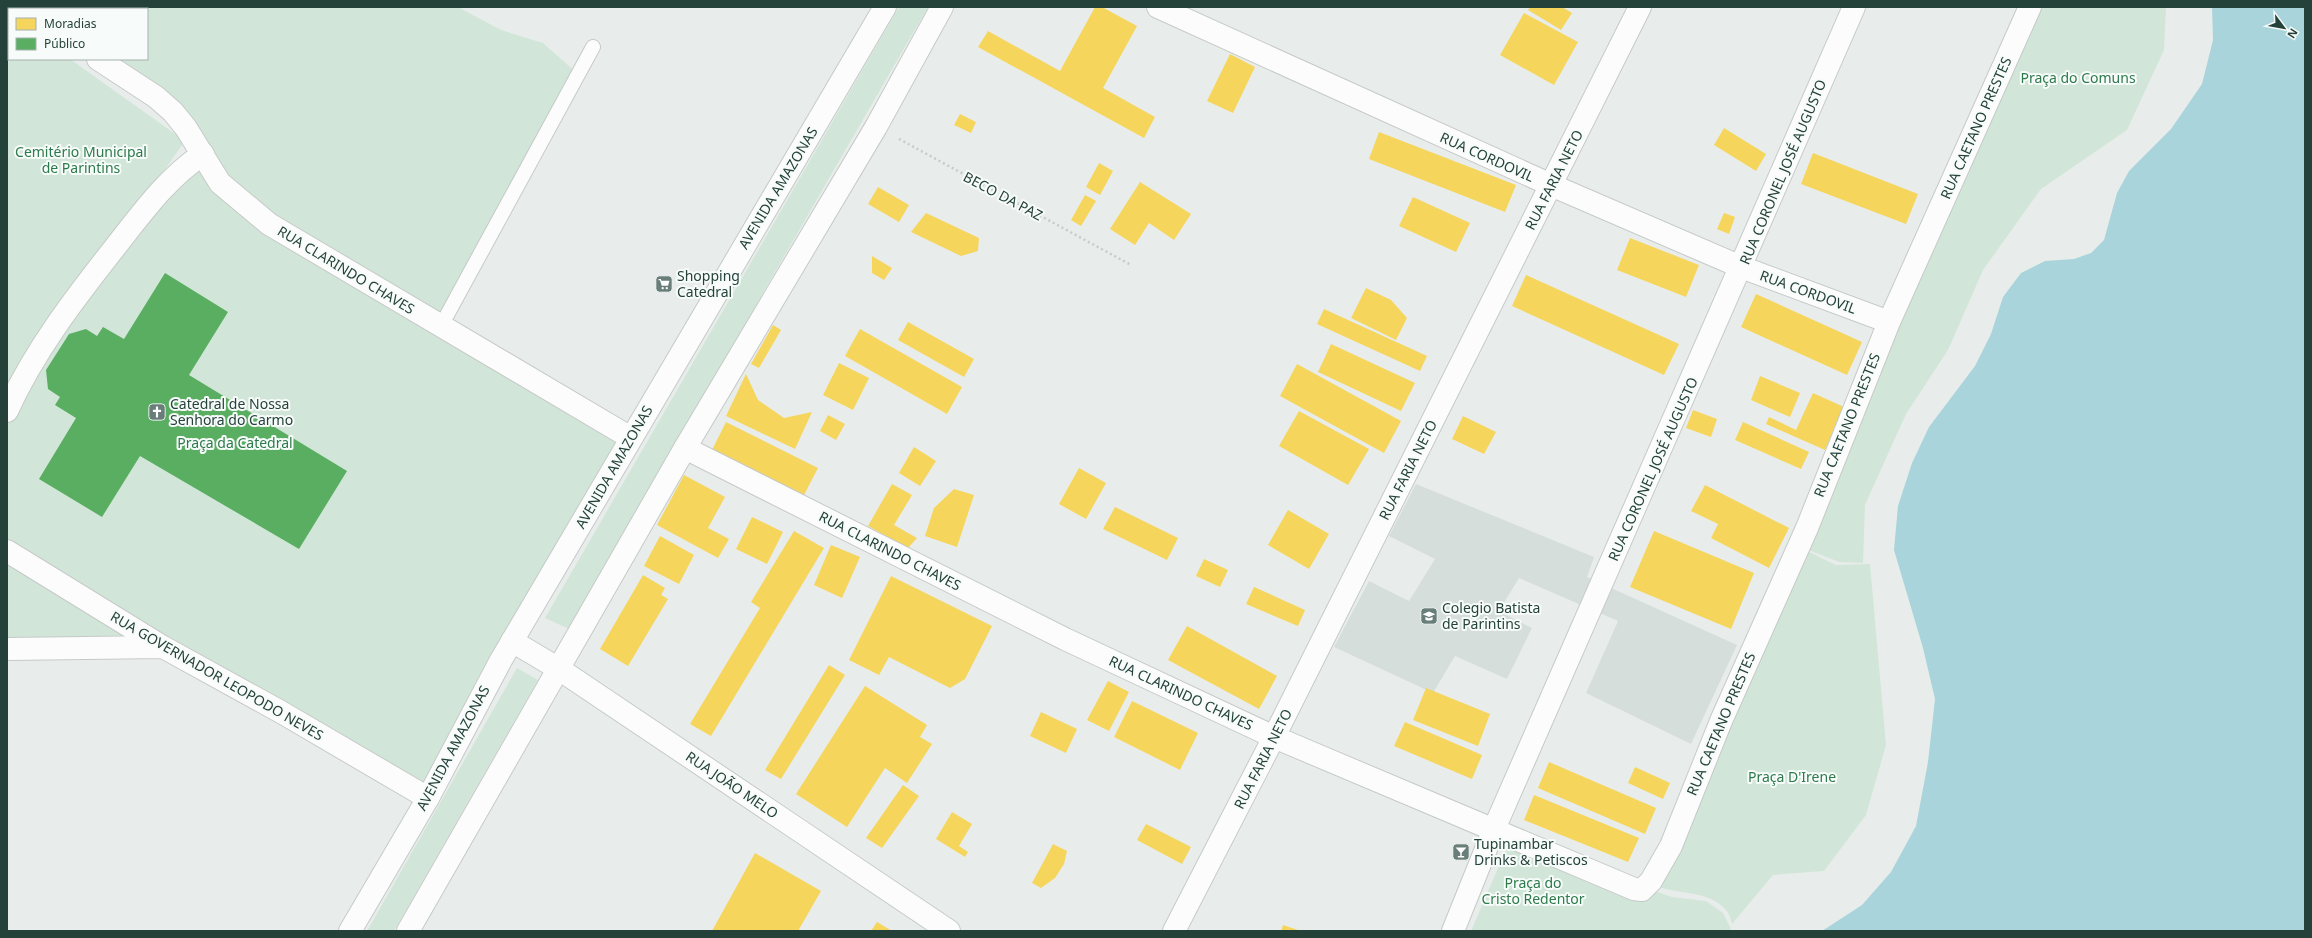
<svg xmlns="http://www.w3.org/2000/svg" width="2312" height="938" viewBox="0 0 2312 938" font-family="'Noto Sans',sans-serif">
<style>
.built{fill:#d6dedb}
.green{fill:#d1e6d8}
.water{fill:#a9d4db}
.homes{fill:#f6d55c}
.public{fill:#5aae61}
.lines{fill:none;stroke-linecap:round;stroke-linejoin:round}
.service-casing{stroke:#c5cac8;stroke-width:16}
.minor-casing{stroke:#c5cac8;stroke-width:24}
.tertiary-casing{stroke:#c5cac8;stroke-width:24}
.path{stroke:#c3ccca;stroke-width:2.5;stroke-dasharray:2 3;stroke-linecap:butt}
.service{stroke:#fcfcfc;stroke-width:14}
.minor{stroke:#fcfcfc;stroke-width:22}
.tertiary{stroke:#fcfcfc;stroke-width:22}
.labels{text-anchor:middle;stroke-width:4;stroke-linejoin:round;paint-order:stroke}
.park-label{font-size:14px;fill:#2d7a4b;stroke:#f7fbf9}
.street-label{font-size:14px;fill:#24423a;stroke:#f7fbf9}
.poi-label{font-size:14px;fill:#24423a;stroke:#f7fbf9;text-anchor:start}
</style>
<rect width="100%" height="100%" fill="#e8edeb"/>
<path class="built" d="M 1416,484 L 1594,557 L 1587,577 L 1737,645 L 1691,744 L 1586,693 L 1618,621 L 1519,578 L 1499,611 L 1532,628 L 1507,679 L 1455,656 L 1433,693 L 1334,647 L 1369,581 L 1409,601 L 1435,559 L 1389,536 Z"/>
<path class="green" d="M 131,7 L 458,7 L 501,30 L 543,43 L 578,74 L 442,321 L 635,434 L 427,796 L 164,639 L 7,645 L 7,413 L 40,350 L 204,154 L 103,59 L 147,59 L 147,9 L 129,9 Z
M 899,7 L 928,7 L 569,629 L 545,618 Z
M 2037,7 L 2166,7 L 2164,50 L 2127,130 L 2041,189 L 1983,270 L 1948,350 L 1906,414 L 1865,505 L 1863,563 L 1839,562 L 1806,549 L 1834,471 Z
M 7,15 L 9,16 L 9,59 L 70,59 L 185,141 L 7,393 Z
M 1803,549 L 1836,565 L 1870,564 L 1886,745 L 1866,815 L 1824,871 L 1773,875 L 1732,924 C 1731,920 1729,913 1726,910 C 1709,890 1679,895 1656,886 Z
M 517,668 L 538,680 L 394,931 L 367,931 Z
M 1510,840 L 1672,897 L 1706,901 L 1723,913 L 1731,929 L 1730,931 L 1471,931 Z"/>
<path class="water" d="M 2212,7 L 2305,7 L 2305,931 L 1822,931 L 1862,905 L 1891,872 L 1916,826 L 1928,762 L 1935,699 L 1923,648 L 1894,550 L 1898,506 L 1912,463 L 1929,427 L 1975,366 L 1991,334 L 2003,297 L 2021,273 L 2045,261 L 2074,259 L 2091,253 L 2104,240 L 2117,193 L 2129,171 L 2171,129 L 2202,84 L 2213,40 Z"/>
<path class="homes" d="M 1095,7 L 1102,7 L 1137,26 L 1103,88 L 1155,117 L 1144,138 L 978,47 L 988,31 L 1060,71 Z
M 1530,7 L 1562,7 L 1572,13 L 1561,30 L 1528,10 Z
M 1524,13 L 1578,42 L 1554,85 L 1500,55 Z
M 1230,54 L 1255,67 L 1233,113 L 1207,101 Z
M 960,114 L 976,122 L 971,133 L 954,125 Z
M 1724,128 L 1766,154 L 1756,171 L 1714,145 Z
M 1379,132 L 1516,185 L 1505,212 L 1369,159 Z
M 1813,153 L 1918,194 L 1906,224 L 1801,184 Z
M 1099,163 L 1113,171 L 1100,195 L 1086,187 Z
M 1140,182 L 1191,214 L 1174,240 L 1149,223 L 1135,245 L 1110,229 Z
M 878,187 L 909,205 L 899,222 L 868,204 Z
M 1085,195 L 1096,201 L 1081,226 L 1071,220 Z
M 1413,197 L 1470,223 L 1456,252 L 1399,226 Z
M 926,213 L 979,238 L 978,251 L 961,256 L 911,232 Z
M 1724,213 L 1735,217 L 1729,234 L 1717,229 Z
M 1630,238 L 1699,265 L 1686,297 L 1617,270 Z
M 872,256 L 892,268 L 884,280 L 872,273 Z
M 1526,275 L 1679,344 L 1664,375 L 1512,306 Z
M 1366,288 L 1391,300 L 1407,318 L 1396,340 L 1351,318 Z
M 1756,294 L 1862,342 L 1847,375 L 1741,327 Z
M 1324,309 L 1427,356 L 1420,371 L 1317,324 Z
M 908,322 L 974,359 L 964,377 L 898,340 Z
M 773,325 L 781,330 L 759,368 L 751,364 Z
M 860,329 L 962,387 L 947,414 L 845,356 Z
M 1331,344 L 1415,383 L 1401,411 L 1318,372 Z
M 839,363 L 869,378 L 853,410 L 823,395 Z
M 1297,364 L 1401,421 L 1384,453 L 1280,396 Z
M 746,374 L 758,400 L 784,418 L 812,412 L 795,449 L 726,416 Z
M 1760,376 L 1800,393 L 1790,417 L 1751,400 Z
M 1813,393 L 1844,407 L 1825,450 L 1766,424 L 1769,417 L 1796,430 Z
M 1693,410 L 1717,419 L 1711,437 L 1686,428 Z
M 1299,411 L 1369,449 L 1348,485 L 1279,446 Z
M 828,415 L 845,424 L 836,440 L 820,431 Z
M 1463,416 L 1496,432 L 1484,454 L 1452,439 Z
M 726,422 L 818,468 L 804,495 L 712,450 Z
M 1743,422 L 1809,452 L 1801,469 L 1735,440 Z
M 914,447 L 936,461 L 920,486 L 899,473 Z
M 1079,468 L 1106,483 L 1086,519 L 1059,504 Z
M 684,475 L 725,497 L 708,528 L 729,539 L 718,558 L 657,525 Z
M 892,484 L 912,495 L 894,525 L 917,538 L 908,548 L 868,526 Z
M 1705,485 L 1789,528 L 1769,568 L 1711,538 L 1718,524 L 1691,511 Z
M 954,489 L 974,495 L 957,547 L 925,536 L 934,508 Z
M 1115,507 L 1178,538 L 1167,560 L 1103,529 Z
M 1288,510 L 1329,534 L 1309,569 L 1268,545 Z
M 752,517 L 783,532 L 767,564 L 736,549 Z
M 794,531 L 824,548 L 711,736 L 690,724 L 760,608 L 751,602 Z
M 1654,531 L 1754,573 L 1731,629 L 1630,587 Z
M 660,536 L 694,555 L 679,584 L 644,566 Z
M 831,545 L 860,557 L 842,598 L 814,585 Z
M 1204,559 L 1228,570 L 1220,587 L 1196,576 Z
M 643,575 L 665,588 L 661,595 L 668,599 L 628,666 L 600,649 Z
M 891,576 L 992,626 L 965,679 L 950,688 L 889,657 L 879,675 L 849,660 Z
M 1254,587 L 1305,610 L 1298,626 L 1246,604 Z
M 1187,626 L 1277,676 L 1259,709 L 1168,660 Z
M 829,665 L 845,675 L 781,779 L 765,770 Z
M 1108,681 L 1129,692 L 1109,731 L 1087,720 Z
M 865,686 L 927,725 L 920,737 L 932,744 L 907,783 L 885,768 L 847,827 L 796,794 Z
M 1426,688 L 1490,714 L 1478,746 L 1413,720 Z
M 1132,701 L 1198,733 L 1180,770 L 1114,737 Z
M 1041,712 L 1077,729 L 1066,753 L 1030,736 Z
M 1405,722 L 1482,755 L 1472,779 L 1394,746 Z
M 1549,762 L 1656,808 L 1645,834 L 1538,788 Z
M 1635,767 L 1670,783 L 1663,799 L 1628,783 Z
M 903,785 L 919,796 L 882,848 L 866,838 Z
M 1534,795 L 1639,838 L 1628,862 L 1524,820 Z
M 952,812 L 972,824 L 959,846 L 968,852 L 965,857 L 936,839 Z
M 1146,824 L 1191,847 L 1182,864 L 1137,840 Z
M 1053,844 L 1067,851 L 1064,864 L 1055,878 L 1041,888 L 1032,883 Z
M 755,853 L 821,891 L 798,931 L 712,931 Z
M 877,922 L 892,931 L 871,931 Z
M 1283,925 L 1301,931 L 1281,931 Z"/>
<path class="public" d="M 165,273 L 228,312 L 189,375 L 347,471 L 299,549 L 140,456 L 102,517 L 39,479 L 76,418 L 55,405 L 60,397 L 48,389 L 46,370 L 69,334 L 86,329 L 97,336 L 103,327 L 124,339 Z"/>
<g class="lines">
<defs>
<path id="service" d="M 441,326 L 593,47"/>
<path id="minor" d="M 1158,7 L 1551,185 L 1741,267 L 1889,322
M 7,411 C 34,351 75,298 116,246 C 142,213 167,178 203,154
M 685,448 L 1065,639 L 1274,737 L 1634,889 L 1642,890 L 1651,881 L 1671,846 L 1721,721 L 1807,528 L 1889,322 L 2030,7
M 7,551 L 163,647 L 281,712 L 428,798
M 512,641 L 559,669 L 949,931
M 7,649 L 163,647
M 1453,931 L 1494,829 L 1854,7"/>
<path id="tertiary" d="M 27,7 L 30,9
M 74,9 L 75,7
M 123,9 L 124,7
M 98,59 L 156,97 L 173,112 L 186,128 L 220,183 L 269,224 L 631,438
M 350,931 L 428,798 L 501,660 L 885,7
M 408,931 L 685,448 L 876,127 L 942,7
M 1174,931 L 1274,737 L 1640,7"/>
</defs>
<use href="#service" class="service-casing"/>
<use href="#minor" class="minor-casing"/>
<use href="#tertiary" class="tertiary-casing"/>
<path class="path" d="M 899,139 L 1131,265"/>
<use href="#service" class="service"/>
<use href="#minor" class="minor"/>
<use href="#tertiary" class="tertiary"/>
</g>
<defs>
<symbol id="supermarket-square" viewBox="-11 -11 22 22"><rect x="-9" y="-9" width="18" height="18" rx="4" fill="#697e78" stroke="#f7fbf9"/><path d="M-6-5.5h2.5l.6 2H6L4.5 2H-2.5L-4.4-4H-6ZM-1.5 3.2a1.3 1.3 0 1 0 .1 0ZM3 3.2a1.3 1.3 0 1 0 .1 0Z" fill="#fff"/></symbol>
<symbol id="church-square" viewBox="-11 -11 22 22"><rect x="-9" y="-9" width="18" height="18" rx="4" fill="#697e78" stroke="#f7fbf9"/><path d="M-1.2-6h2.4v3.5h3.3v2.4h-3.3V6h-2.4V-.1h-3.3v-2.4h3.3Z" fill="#fff"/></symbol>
<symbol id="school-square" viewBox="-11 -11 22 22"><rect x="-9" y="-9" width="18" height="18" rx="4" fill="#697e78" stroke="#f7fbf9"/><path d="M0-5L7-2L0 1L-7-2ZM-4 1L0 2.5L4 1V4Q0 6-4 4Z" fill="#fff"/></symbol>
<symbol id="bar-square" viewBox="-11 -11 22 22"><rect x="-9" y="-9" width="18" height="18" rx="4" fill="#697e78" stroke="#f7fbf9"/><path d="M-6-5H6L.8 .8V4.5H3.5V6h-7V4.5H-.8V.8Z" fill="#fff"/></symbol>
</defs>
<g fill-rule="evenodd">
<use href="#supermarket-square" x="654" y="274" width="20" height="20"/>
<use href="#church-square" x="147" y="402" width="20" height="20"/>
<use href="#school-square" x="1419" y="606" width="20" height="20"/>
<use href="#bar-square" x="1451" y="842" width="20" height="20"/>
</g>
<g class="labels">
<g class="park-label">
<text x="2078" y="83">Praça do Comuns</text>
<text x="81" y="157">Cemitério Municipal<tspan x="81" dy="16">de Parintins</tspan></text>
<text x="235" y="448">Praça da Catedral</text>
<text x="1792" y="782">Praça D'Irene</text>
<text x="1533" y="888">Praça do<tspan x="1533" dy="16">Cristo Redentor</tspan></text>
</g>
<g class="street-label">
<text transform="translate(1976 128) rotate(-66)" y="5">RUA CAETANO PRESTES</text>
<text transform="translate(1487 157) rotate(24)" y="5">RUA CORDOVIL</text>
<text transform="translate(1783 172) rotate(-67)" y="5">RUA CORONEL JOSÉ AUGUSTO</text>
<text transform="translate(1554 180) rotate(-63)" y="5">RUA FARIA NETO</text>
<text transform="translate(778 188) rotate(-59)" y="5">AVENIDA AMAZONAS</text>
<text transform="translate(1003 196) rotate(28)" y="5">BECO DA PAZ</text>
<text transform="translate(346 270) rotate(31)" y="5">RUA CLARINDO CHAVES</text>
<text transform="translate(1808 292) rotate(20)" y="5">RUA CORDOVIL</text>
<text transform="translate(1847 425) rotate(-68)" y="5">RUA CAETANO PRESTES</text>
<text transform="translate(614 467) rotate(-60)" y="5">AVENIDA AMAZONAS</text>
<text transform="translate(1653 469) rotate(-66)" y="5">RUA CORONEL JOSÉ AUGUSTO</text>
<text transform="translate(1408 470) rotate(-63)" y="5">RUA FARIA NETO</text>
<text transform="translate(890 551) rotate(27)" y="5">RUA CLARINDO CHAVES</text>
<text transform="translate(217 676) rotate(30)" y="5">RUA GOVERNADOR LEOPODO NEVES</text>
<text transform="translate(1181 693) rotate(25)" y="5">RUA CLARINDO CHAVES</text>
<text transform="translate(1721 724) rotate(-67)" y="5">RUA CAETANO PRESTES</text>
<text transform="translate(453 748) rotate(-62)" y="5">AVENIDA AMAZONAS</text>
<text transform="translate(1263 759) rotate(-63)" y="5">RUA FARIA NETO</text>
<text transform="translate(732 785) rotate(34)" y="5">RUA JOÃO MELO</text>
</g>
<g class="poi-label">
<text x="677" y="281">Shopping<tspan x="677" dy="16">Catedral</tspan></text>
<text x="170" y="409">Catedral de Nossa<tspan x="170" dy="16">Senhora do Carmo</tspan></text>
<text x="1442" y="613">Colegio Batista<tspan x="1442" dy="16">de Parintins</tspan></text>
<text x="1474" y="849">Tupinambar<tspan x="1474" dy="16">Drinks &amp; Petiscos</tspan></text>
</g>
</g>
<rect width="2312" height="938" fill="none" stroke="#24423a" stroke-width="16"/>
<rect x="8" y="8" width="140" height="52" fill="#f7fbf9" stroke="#a3b1ad"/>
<rect x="16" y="18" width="20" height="12" fill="#f6d55c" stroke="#a3b1ad"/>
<text x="44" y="28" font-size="12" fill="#24423a">Moradias</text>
<rect x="16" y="38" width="20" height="12" fill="#5aae61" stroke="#a3b1ad"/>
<text x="44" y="48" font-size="12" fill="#24423a">Público</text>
<g transform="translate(2284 28) rotate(122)" stroke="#f7fbf9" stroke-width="3" paint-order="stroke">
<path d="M0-3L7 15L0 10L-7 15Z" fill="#24423a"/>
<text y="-6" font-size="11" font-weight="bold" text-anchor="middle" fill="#24423a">N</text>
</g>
</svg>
